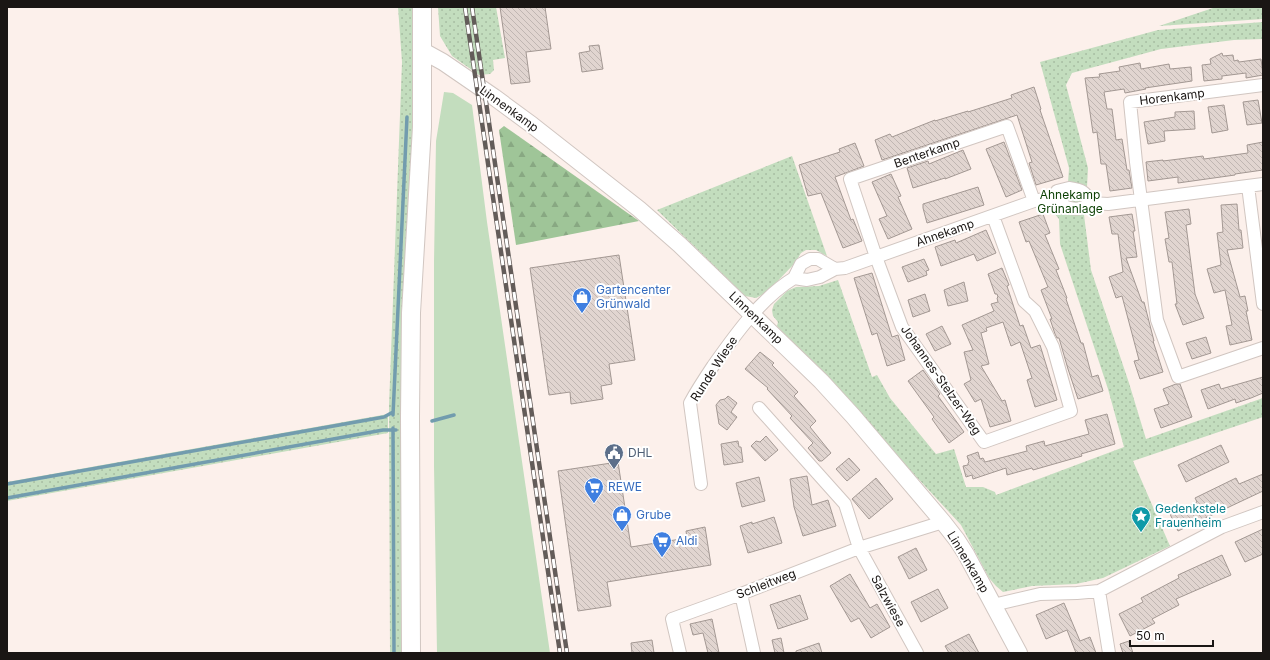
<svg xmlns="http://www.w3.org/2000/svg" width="1270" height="660" viewBox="0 0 1270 660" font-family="Inter,sans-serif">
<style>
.grass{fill:url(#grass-dots)}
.forest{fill:url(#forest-firs)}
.garden{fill:#c3ddbe}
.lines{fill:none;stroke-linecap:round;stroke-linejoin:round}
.stream{stroke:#729cae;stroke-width:3.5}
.building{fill:url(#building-back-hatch);stroke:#a39893}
.street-casing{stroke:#d1c6c1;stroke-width:14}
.secondary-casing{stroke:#d1c6c1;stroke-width:18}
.primary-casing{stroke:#d1c6c1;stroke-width:20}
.street{stroke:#fff;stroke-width:12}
.secondary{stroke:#fff;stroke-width:16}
.primary{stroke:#fff;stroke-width:18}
.rail-casing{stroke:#635c59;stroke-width:4.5}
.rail{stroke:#fff;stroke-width:3;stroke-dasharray:9;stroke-linecap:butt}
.labels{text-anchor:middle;stroke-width:4;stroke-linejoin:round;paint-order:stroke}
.street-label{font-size:12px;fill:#1a1614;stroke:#fff}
.park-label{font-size:12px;fill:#0a3f02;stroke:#fff}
.shop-label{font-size:12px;fill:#366cbe;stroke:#fff;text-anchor:start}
.service-label{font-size:12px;fill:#4e5e75;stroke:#fff;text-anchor:start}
.culture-label{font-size:12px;fill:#0d838f;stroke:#fff;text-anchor:start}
</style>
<defs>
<pattern id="grass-dots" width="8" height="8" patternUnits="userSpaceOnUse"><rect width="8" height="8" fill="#c3ddbe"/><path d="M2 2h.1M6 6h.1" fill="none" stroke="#a7bda2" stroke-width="1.8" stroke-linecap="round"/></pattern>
<pattern id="forest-firs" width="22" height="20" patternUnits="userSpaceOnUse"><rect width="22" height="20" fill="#9fc598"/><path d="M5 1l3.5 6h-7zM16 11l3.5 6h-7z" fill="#88a882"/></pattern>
<pattern id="building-back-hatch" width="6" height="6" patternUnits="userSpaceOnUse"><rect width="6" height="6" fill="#e1d5d0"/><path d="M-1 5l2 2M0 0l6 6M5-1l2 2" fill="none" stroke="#c0b6b2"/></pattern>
</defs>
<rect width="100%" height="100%" fill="#fcf0eb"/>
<path class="grass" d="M 398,7 L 413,7 L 416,59 L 406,653 L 390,653 L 389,406 L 402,62 Z
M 438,7 L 496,7 L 505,58 L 493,60 L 494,70 L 490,74 L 479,75 L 452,56 L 440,36 Z
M 1216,7 L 1263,7 L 1263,19 L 1159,26 Z
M 1263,22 L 1263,39 L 1234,40 L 1161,49 L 1072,73 L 1066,85 L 1088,168 L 1087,187 L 1097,196 L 1095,211 L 1084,215 L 1091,270 L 1129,383 L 1146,439 L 1263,398 L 1263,417 L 1133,461 L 1170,546 L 1103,578 L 1076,584 L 1032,586 L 1003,592 L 996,586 L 989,578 L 961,525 L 777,326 L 778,322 L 773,316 L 772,310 L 774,304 L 787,291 L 796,287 L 819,286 L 838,280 L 872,377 L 877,375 L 890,398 L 936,454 L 954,449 L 966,487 L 983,487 L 995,492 L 996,495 L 1124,447 L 1108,389 L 1060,244 L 1059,219 L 1049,207 L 1050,189 L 1068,183 L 1069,168 L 1040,62 L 1158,30 Z
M 792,156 L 827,256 L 816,250 L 806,250 L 801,253 L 795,263 L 767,292 L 756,298 L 745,296 L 657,210 Z
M 388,414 L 388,433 L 7,501 L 7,482 Z"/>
<path class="forest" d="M 504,126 L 639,221 L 516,245 L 499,130 Z"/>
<path class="garden" d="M 444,92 L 453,93 L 472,105 L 487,222 L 550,653 L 437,653 L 434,466 L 434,262 L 436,141 Z"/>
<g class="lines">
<path class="stream" d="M 393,415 L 407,117
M 432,421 L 454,415
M 393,428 L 394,653
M 7,484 L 384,417 L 393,412
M 7,498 L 383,430 L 396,430"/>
</g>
<path class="building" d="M 500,7 L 545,7 L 551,49 L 526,52 L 530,82 L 511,84 Z
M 599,45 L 603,69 L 582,72 L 579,53 L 590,51 L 589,46 Z
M 1222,53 L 1223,56 L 1233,55 L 1234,61 L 1238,60 L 1239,62 L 1261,59 L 1263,75 L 1246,78 L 1246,73 L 1222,76 L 1222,79 L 1204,81 L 1202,65 L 1211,64 L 1210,59 Z
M 1140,63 L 1141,69 L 1169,64 L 1170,69 L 1191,67 L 1192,81 L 1145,88 L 1146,89 L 1125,93 L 1124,89 L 1104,92 L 1107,109 L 1112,109 L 1116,140 L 1122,139 L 1127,170 L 1129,170 L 1132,188 L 1110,191 L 1106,164 L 1101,164 L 1097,132 L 1093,133 L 1085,78 L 1100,77 L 1099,74 L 1120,71 L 1119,67 Z
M 1034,87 L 1041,109 L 1040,110 L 1063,177 L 1036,185 L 1029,163 L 1032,162 L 1017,115 L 882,160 L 875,140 L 890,134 L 892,137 L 935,120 L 935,121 L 968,111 L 968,112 L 1012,98 L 1011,95 Z
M 1258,100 L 1262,123 L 1247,125 L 1243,102 Z
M 1224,105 L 1228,130 L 1212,133 L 1208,107 Z
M 1194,111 L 1195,129 L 1164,131 L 1165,141 L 1148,144 L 1144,122 L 1175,117 L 1175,112 Z
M 1004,142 L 1022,190 L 1006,197 L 986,149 Z
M 1263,142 L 1263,170 L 1235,174 L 1235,175 L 1178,183 L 1178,177 L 1148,181 L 1146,162 L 1163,160 L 1163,161 L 1203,156 L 1204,159 L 1248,153 L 1247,145 Z
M 855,143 L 864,166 L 835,177 L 851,220 L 853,219 L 862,241 L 843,248 L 821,193 L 808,196 L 799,165 L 840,152 L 839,149 Z
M 963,150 L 971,169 L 945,179 L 945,178 L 913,188 L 907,168 L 928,161 L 929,164 Z
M 891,174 L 901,196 L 898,197 L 912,229 L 888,239 L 879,219 L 887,216 L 872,182 Z
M 978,187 L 984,205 L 927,223 L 923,208 L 923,204 Z
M 1237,204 L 1239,230 L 1241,230 L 1243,248 L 1227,250 L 1240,297 L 1245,296 L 1248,311 L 1246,311 L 1252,340 L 1230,345 L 1226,326 L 1232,325 L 1225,290 L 1214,293 L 1207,269 L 1221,265 L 1217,233 L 1223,232 L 1221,205 Z
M 1189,209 L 1191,224 L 1186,225 L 1195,294 L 1204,318 L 1183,325 L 1175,304 L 1177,304 L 1172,262 L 1169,262 L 1165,239 L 1169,238 L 1165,212 Z
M 1043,214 L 1050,233 L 1045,235 L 1059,269 L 1056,270 L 1067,298 L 1066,299 L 1081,343 L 1083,343 L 1092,377 L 1098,375 L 1103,391 L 1078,399 L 1068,369 L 1059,338 L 1057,338 L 1055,334 L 1050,319 L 1052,319 L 1041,290 L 1048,287 L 1029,241 L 1026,242 L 1019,222 Z
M 1132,214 L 1135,231 L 1133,231 L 1137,257 L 1126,258 L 1142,302 L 1144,302 L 1154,341 L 1153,341 L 1163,372 L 1140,379 L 1134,361 L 1139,360 L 1122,296 L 1116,298 L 1109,277 L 1123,272 L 1118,234 L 1112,234 L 1109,217 Z
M 986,230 L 996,253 L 977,261 L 974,254 L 941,266 L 935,247 L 955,240 L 956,243 Z
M 619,255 L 635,360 L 609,364 L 612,384 L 601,386 L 603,399 L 571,404 L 570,392 L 549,395 L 530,268 Z
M 924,259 L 929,270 L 926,271 L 927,275 L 908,282 L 902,267 Z
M 1002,268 L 1009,285 L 1007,286 L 1020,326 L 1023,325 L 1031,348 L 1040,345 L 1057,400 L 1035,407 L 1027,380 L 1032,378 L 1020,342 L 1011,346 L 1003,322 L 986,328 L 987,331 L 981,333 L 989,364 L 981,366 L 1002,401 L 1005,400 L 1011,421 L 990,427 L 981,399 L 975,402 L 964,384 L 971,380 L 964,352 L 973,350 L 962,325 L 994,311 L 991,304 L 998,302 L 997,298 L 998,297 L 997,294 L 995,294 L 988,274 Z
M 872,273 L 892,337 L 898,335 L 905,360 L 887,366 L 877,333 L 872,335 L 854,278 Z
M 964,282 L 968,301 L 948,306 L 944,290 Z
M 925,294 L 930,311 L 913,317 L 908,300 Z
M 942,326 L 951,344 L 935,351 L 926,334 Z
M 1206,337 L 1211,353 L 1192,359 L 1186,343 Z
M 760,352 L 774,363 L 772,365 L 798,392 L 794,396 L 816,421 L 810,427 L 831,453 L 822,461 L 819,461 L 808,448 L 813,443 L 790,418 L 792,416 L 767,389 L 768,388 L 745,369 Z
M 923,370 L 940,394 L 938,396 L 964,432 L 949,443 L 932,419 L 934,417 L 908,381 Z
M 1263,377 L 1263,393 L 1251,398 L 1236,403 L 1235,399 L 1208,409 L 1201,390 L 1219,384 L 1221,389 Z
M 1176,384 L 1180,384 L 1192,417 L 1161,428 L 1154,409 L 1169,404 L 1163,389 Z
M 728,396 L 737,403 L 731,412 L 737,417 L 727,430 L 719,424 L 716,405 L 720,400 L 725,399 Z
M 1107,414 L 1115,444 L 1081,454 L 1082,456 L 1033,470 L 1032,468 L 1007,475 L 1006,468 L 973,479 L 972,475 L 966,477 L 963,466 L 968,465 L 968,463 L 969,462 L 967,456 L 978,452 L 980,459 L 983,458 L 985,462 L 1027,451 L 1026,446 L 1044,441 L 1045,446 L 1089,434 L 1085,420 Z
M 766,436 L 778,450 L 765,461 L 751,446 L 756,441 L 760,442 Z
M 738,441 L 739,447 L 741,447 L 743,462 L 724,465 L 721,444 Z
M 1221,445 L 1229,462 L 1186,482 L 1178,465 Z
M 849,458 L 860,470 L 847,481 L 836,469 Z
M 618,462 L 631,547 L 687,538 L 686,531 L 705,527 L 711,565 L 607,582 L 611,606 L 578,611 L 558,471 Z
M 1263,474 L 1263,491 L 1178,531 L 1170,514 L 1197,502 L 1195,498 L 1236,478 L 1239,484 Z
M 807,476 L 812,505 L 828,500 L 836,526 L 803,536 L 794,507 L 790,479 Z
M 759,477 L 765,501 L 742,507 L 736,483 Z
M 876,478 L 893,499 L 869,519 L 852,499 Z
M 774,517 L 782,543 L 748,553 L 740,526 L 752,522 L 752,524 Z
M 1263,529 L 1263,554 L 1245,562 L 1235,542 Z
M 916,548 L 927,570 L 909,579 L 898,557 Z
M 1222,555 L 1231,575 L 1176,599 L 1179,605 L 1152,619 L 1155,623 L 1130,636 L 1119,614 L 1143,602 L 1141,598 L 1179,578 L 1178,575 Z
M 850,574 L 870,608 L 877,604 L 890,627 L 871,638 L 859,618 L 851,622 L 830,586 Z
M 938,589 L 948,608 L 921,622 L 911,602 Z
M 800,595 L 808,619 L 778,629 L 770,605 Z
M 1064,603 L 1080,641 L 1090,637 L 1096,653 L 1076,653 L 1067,630 L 1046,639 L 1036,615 Z
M 712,619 L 719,653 L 708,653 L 703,633 L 693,635 L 690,624 Z
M 969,634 L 979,653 L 949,653 L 945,646 Z
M 781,638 L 784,653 L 775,653 L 772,640 Z
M 652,640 L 654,653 L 632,653 L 631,643 Z
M 1129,641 L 1133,653 L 1123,653 L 1120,644 Z
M 819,643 L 822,653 L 796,653 L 796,651 Z"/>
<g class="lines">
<defs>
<path id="street" d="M 1263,85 L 1130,102 L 1136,162 L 1157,320 L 1178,377 L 1263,348
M 1248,186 L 1263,304
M 1069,188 C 1082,190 1085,191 1091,203 C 1078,212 1072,209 1058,204 L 1055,197 L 1057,191 Z
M 1091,203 L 1108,204 L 1263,184
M 993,216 L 1024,301 L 1035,311 L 1053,347 L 1071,411 L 984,442 L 902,327 L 876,257 L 850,179 L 1007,126 L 1034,201
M 810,259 L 818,259 L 835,269 L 820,277 L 807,280 L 794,278 L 801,264 Z
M 835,269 L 845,268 L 1034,201 L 1055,197
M 759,408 L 845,504 L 859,548 L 917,653
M 701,484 L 690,403 C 697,390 705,378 713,366 C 735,335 761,298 794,278
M 1099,591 L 1109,653
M 741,594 L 754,653
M 993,605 L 1040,594 L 1077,593 L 1099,591 L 1222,527 L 1263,512
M 680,653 L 672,619 L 741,594 L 859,548 L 943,522"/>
<path id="secondary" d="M 423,51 L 443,62 L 494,97 L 532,125 L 639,209 L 680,245 L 821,381 L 853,416 L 943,522 L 957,540 L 966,554 L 1019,653"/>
<path id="primary" d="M 411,653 L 410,417 L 411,313 L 422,127 L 422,7"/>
</defs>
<use href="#street" class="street-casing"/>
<use href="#secondary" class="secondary-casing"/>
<use href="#primary" class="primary-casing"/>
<use href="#street" class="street"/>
<use href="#secondary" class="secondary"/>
<use href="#primary" class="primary"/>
<defs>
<path id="rail" d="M 465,7 L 560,653
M 472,7 L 567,653"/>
</defs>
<use href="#rail" class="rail-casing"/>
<use href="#rail" class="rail"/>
</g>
<defs>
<symbol id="shop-pin" viewBox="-11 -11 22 30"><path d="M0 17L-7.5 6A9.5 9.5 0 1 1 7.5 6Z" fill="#3f7fe0" stroke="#fff"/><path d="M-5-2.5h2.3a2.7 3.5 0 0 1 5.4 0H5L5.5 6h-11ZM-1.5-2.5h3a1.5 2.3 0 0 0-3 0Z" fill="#fff"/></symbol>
<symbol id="civic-pin" viewBox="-11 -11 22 30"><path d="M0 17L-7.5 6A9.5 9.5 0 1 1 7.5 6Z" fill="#5c6f8a" stroke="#fff"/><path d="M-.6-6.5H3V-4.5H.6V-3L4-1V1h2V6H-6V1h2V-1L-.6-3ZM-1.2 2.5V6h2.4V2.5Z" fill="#fff"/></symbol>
<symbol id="supermarket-pin" viewBox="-11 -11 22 30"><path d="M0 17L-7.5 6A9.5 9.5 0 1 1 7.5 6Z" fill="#3f7fe0" stroke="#fff"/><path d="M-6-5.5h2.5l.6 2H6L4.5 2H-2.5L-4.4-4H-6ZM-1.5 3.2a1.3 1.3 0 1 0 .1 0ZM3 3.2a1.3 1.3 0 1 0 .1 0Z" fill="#fff"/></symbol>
<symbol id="sight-pin" viewBox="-11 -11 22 30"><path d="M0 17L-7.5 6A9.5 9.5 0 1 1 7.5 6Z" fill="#0f9aa8" stroke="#fff"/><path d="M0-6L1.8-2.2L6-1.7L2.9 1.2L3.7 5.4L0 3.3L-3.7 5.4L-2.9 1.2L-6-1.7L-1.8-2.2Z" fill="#fff"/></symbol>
</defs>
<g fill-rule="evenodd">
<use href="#shop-pin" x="571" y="286" width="22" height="30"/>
<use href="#civic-pin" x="603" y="442" width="22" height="30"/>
<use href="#supermarket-pin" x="583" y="476" width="22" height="30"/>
<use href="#shop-pin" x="611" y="504" width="22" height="30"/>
<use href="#sight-pin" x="1130" y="505" width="22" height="30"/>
<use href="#supermarket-pin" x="651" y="530" width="22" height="30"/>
</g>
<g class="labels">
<g class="street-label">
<text transform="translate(1172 97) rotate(-7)" y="4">Horenkamp</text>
<text transform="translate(509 109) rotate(36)" y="4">Linnenkamp</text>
<text transform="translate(927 153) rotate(-19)" y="4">Benterkamp</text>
<text transform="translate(945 233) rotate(-19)" y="4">Ahnekamp</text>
<text transform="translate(756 318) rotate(44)" y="4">Linnenkamp</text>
<text transform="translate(714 369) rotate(-57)" y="4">Runde Wiese</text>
<text transform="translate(941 380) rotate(55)" y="4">Johannes-Stelzer-Weg</text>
<text transform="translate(968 562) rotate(59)" y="4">Linnenkamp</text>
<text transform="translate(766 584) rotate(-21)" y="4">Schleitweg</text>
<text transform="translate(888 601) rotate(61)" y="4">Salzwiese</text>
</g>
<g class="park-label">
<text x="1070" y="199">Ahnekamp<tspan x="1070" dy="14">Grünanlage</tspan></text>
</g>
<g class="shop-label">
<text x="596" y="294">Gartencenter<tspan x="596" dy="14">Grünwald</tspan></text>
<text x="608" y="491">REWE</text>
<text x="636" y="519">Grube</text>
<text x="676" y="545">Aldi</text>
</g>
<g class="service-label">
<text x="628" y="457">DHL</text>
</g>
<g class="culture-label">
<text x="1155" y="513">Gedenkstele<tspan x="1155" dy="14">Frauenheim</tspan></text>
</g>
</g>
<rect width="1270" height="660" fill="none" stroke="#1a1614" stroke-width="16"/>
<path d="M1130 640v6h83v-6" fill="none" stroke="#1a1614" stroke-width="2"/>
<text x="1136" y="640" font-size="12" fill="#1a1614" stroke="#ffffff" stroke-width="3" paint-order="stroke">50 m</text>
</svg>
